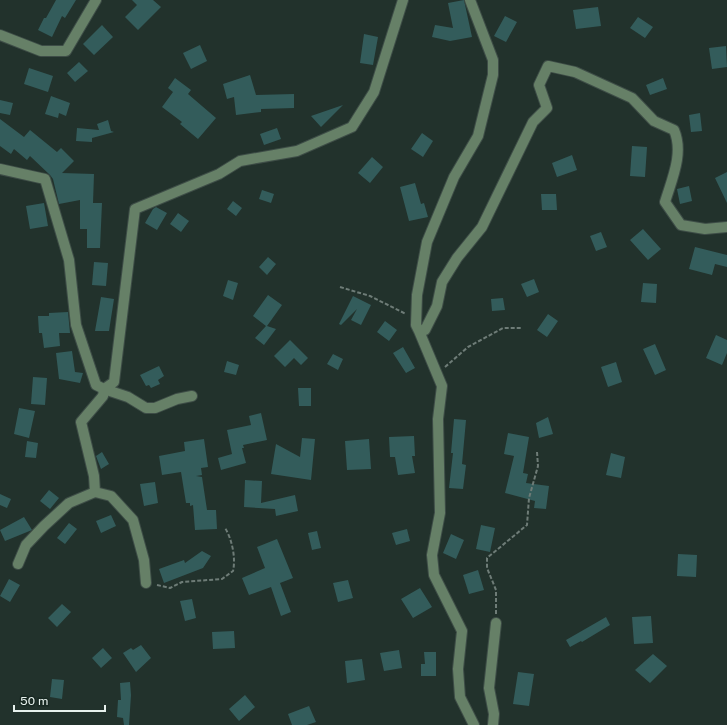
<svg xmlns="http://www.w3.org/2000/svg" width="727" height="725" viewBox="0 0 727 725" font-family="'Public Sans',sans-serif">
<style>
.building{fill:#335c5b}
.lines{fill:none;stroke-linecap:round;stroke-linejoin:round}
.minor-casing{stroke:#3e4d47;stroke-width:12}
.path{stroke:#6e7c77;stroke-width:2;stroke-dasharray:4 2;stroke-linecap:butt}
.minor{stroke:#668067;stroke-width:10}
</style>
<rect width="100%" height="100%" fill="#22322c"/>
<path class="building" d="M 56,0 L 76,0 L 65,18 L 62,16 L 52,37 L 38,30 L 44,18 L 46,18 Z
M 132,0 L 153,0 L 161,7 L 138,30 L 125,17 L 137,5 Z
M 464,0 L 472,37 L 450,41 L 432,37 L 435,25 L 453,28 L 448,3 Z
M 598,7 L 601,26 L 576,29 L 573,10 Z
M 505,16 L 517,22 L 506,42 L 494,36 Z
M 638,17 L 653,27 L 645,38 L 630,28 Z
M 102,25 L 113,37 L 94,55 L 83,44 Z
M 364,34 L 378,37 L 373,65 L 360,63 Z
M 200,45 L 207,61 L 191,69 L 183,53 Z
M 726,46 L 727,67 L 712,69 L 709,48 Z
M 79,62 L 88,71 L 75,82 L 67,73 Z
M 29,68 L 53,76 L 48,92 L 24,84 Z
M 250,75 L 256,95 L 294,94 L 294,108 L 261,109 L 261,112 L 236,115 L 234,97 L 227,99 L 223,84 Z
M 175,78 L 191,90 L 188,94 L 216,118 L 198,139 L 180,124 L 182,122 L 162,107 L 173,92 L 168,88 Z
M 663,78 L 667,89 L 650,95 L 646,85 Z
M 51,96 L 70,103 L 66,116 L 59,113 L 58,118 L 45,114 Z
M 0,100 L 13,103 L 10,115 L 0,113 Z
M 343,105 L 321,127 L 311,116 Z
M 700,113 L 702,131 L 691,132 L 689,115 Z
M 0,119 L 24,137 L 30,130 L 57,152 L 61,148 L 74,161 L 62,173 L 94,174 L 93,203 L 102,203 L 100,248 L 87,248 L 87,229 L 80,229 L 80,200 L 59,204 L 53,179 L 50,175 L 30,156 L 27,160 L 14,149 L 11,154 L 0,146 Z
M 108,120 L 111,131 L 114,132 L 92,138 L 92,142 L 76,141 L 77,128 L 99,130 L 97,124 Z
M 277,128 L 281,139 L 264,145 L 260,134 Z
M 422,133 L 433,141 L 423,157 L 411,149 Z
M 632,146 L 647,147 L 645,177 L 630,176 Z
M 572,155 L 577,170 L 557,177 L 552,163 Z
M 372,157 L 383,167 L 370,183 L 358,173 Z
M 727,172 L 727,203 L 715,178 Z
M 415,183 L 421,204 L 424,203 L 428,217 L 409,221 L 400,187 Z
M 689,186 L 692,201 L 680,204 L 677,189 Z
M 262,190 L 274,194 L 271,203 L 259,199 Z
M 541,194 L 556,194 L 557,210 L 542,210 Z
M 233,201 L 242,208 L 236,216 L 227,209 Z
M 44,203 L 48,226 L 30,229 L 26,206 Z
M 156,207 L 167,213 L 157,230 L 145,223 L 153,209 Z
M 178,213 L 189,221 L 181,232 L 170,224 Z
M 643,229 L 661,249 L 648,260 L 630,240 Z
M 601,232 L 607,247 L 596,251 L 590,236 Z
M 695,247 L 727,255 L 727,267 L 715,264 L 712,275 L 689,269 Z
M 268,257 L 276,264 L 267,275 L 259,267 Z
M 94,262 L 108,263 L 106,286 L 92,285 Z
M 534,279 L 539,292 L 527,297 L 521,284 Z
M 228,280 L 238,283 L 233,300 L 223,296 Z
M 643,283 L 657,284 L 656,303 L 641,302 Z
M 268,295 L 282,305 L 267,326 L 276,329 L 264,345 L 255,338 L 266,326 L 253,316 Z
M 353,296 L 371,305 L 361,325 L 351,320 L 357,309 L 341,325 L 339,324 Z
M 101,297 L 114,299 L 109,331 L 95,331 Z
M 503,298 L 505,310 L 492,311 L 491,299 Z
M 68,312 L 70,333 L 59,333 L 60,346 L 44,348 L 42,333 L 39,333 L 38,316 L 49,316 L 49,313 Z
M 548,314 L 558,321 L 547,337 L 537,330 Z
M 385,321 L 397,330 L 389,341 L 377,332 Z
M 716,335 L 727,340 L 727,353 L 722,365 L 706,358 Z
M 290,340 L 308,358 L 301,365 L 294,358 L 285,367 L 274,356 Z
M 655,344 L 666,370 L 655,375 L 643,349 Z
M 403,347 L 415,368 L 406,373 L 393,353 Z
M 72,351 L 75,372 L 83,373 L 80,383 L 59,379 L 56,353 Z
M 333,354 L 343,359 L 338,370 L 327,364 Z
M 227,361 L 239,365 L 236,375 L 224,372 Z
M 616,362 L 622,382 L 608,387 L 601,367 Z
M 159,366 L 164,376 L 158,380 L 160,384 L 151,388 L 149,385 L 146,386 L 140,375 Z
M 33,377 L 47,378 L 45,405 L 31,404 Z
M 298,388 L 311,388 L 311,406 L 299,406 Z
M 19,408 L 35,411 L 29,438 L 14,434 Z
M 261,413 L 267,440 L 243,445 L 244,448 L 242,448 L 246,463 L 221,470 L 218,458 L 232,454 L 227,430 L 251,425 L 249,416 Z
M 548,417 L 553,434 L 539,438 L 536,423 Z
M 454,419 L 466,420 L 462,464 L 466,465 L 463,489 L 449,488 L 453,453 L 451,453 Z
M 508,433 L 529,437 L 523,473 L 528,474 L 526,483 L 549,486 L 546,509 L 534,508 L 535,501 L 505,493 L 514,456 L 504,454 Z
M 414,436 L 415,456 L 412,456 L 415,473 L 398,475 L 395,457 L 390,457 L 389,437 Z
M 302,438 L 315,439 L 311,480 L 271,474 L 276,444 L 300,457 Z
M 204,439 L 208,467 L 201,468 L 202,475 L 196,476 L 202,477 L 207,510 L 216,510 L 217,529 L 195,530 L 193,505 L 190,506 L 190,503 L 186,503 L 181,472 L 162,475 L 159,456 L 185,451 L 184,442 Z
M 369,439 L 371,469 L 347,470 L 345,441 Z
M 27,441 L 38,443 L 36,458 L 25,457 Z
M 102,452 L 109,464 L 101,469 L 96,456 Z
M 611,453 L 625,457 L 621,478 L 606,475 Z
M 245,480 L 262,481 L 261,503 L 295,495 L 298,511 L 276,516 L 275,509 L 244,507 Z
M 155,482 L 158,503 L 144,506 L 140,484 Z
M 49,490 L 59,498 L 50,509 L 40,501 Z
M 0,494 L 11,499 L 7,508 L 0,505 Z
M 111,515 L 116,526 L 101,533 L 96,521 Z
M 24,517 L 32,530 L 5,541 L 0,530 Z
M 69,523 L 77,529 L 65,544 L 57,538 Z
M 481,525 L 495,528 L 490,552 L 476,549 Z
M 407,529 L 410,541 L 396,545 L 392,533 Z
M 317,531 L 321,548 L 312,550 L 308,533 Z
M 451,534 L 464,540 L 456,559 L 443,553 Z
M 277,539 L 293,578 L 280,583 L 291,612 L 281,616 L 271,587 L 249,595 L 242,578 L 265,568 L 257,547 Z
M 202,551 L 211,556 L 203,568 L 164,583 L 159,569 L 184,560 L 185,563 Z
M 678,554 L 697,555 L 696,577 L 677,576 Z
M 478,570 L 484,590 L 469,594 L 463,575 Z
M 9,579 L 20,585 L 10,602 L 0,596 Z
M 348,580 L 353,598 L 338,602 L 333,583 Z
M 420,588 L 432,607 L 413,618 L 401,599 Z
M 192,599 L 196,618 L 185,621 L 180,601 Z
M 62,604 L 71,612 L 57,627 L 48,618 Z
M 651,616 L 653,643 L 634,644 L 632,617 Z
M 606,617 L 610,625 L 582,642 L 581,641 L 570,647 L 566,640 Z
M 234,631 L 235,648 L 213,649 L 212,632 Z
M 141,645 L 151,658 L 136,672 L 123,653 L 131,648 L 133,650 Z
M 103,648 L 112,658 L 101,668 L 92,658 Z
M 399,650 L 402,668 L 384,671 L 380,653 Z
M 424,652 L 436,652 L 436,676 L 421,676 L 421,664 L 425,664 Z
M 653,654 L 667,666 L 650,683 L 635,670 Z
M 362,659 L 365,680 L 347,683 L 345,661 Z
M 518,672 L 534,674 L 529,706 L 513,704 Z
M 52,679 L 64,680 L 62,699 L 50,697 Z
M 130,682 L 131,695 L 129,725 L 124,725 L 123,718 L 117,717 L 118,700 L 121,700 L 120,683 Z
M 245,695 L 255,707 L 239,721 L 229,709 Z
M 309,706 L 316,722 L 307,725 L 292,725 L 288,714 Z"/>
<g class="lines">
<defs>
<path id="minor" d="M 470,0 L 493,60 L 493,75 L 478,136 L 454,177 L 427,242 L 417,295 L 416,325 L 419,331 L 425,330 L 437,306 L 442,282 L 457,258 L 482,227 L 533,122 L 547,108 L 539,85 L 548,66 L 575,72 L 632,98 L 654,121 L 674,130 C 684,153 672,179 665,202 L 681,225 L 705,229 L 727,227
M 0,35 L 41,51 L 66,51 L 96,0
M 0,169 L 45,179 L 69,260 L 76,325 L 96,385 L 104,389 L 114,382 L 135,209 L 219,174 L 240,161 L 297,151 L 352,127 L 374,92 L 403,0
M 419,331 L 442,386 L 438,419 L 440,513 L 432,555 L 434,575 L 462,631 L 458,669 L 460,697 L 474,725
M 95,492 L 111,496 L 133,520 L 144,560 L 146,583
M 18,564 L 26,545 L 44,526 L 69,503 L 95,492 L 94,476 L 81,422 L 103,396 L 104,389 L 128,397 L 146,408 L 155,408 L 177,399 L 192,396
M 493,725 L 494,714 L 489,688 L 496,623"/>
</defs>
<use href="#minor" class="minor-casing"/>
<path class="path" d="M 340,287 L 370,296 L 406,314
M 445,367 L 468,347 L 503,328 L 521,328
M 157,585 L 170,588 L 182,582 L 222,579 L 233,571 C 236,558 232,539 225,528
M 496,614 L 496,590 L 487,568 L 487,558 L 527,525 L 529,498 L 538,466 L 537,452"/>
<use href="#minor" class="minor"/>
</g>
<path d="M14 705v6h91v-6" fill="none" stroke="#e7f1ed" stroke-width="2"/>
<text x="20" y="705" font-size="12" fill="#e7f1ed" stroke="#182822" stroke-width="3" paint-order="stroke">50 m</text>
</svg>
